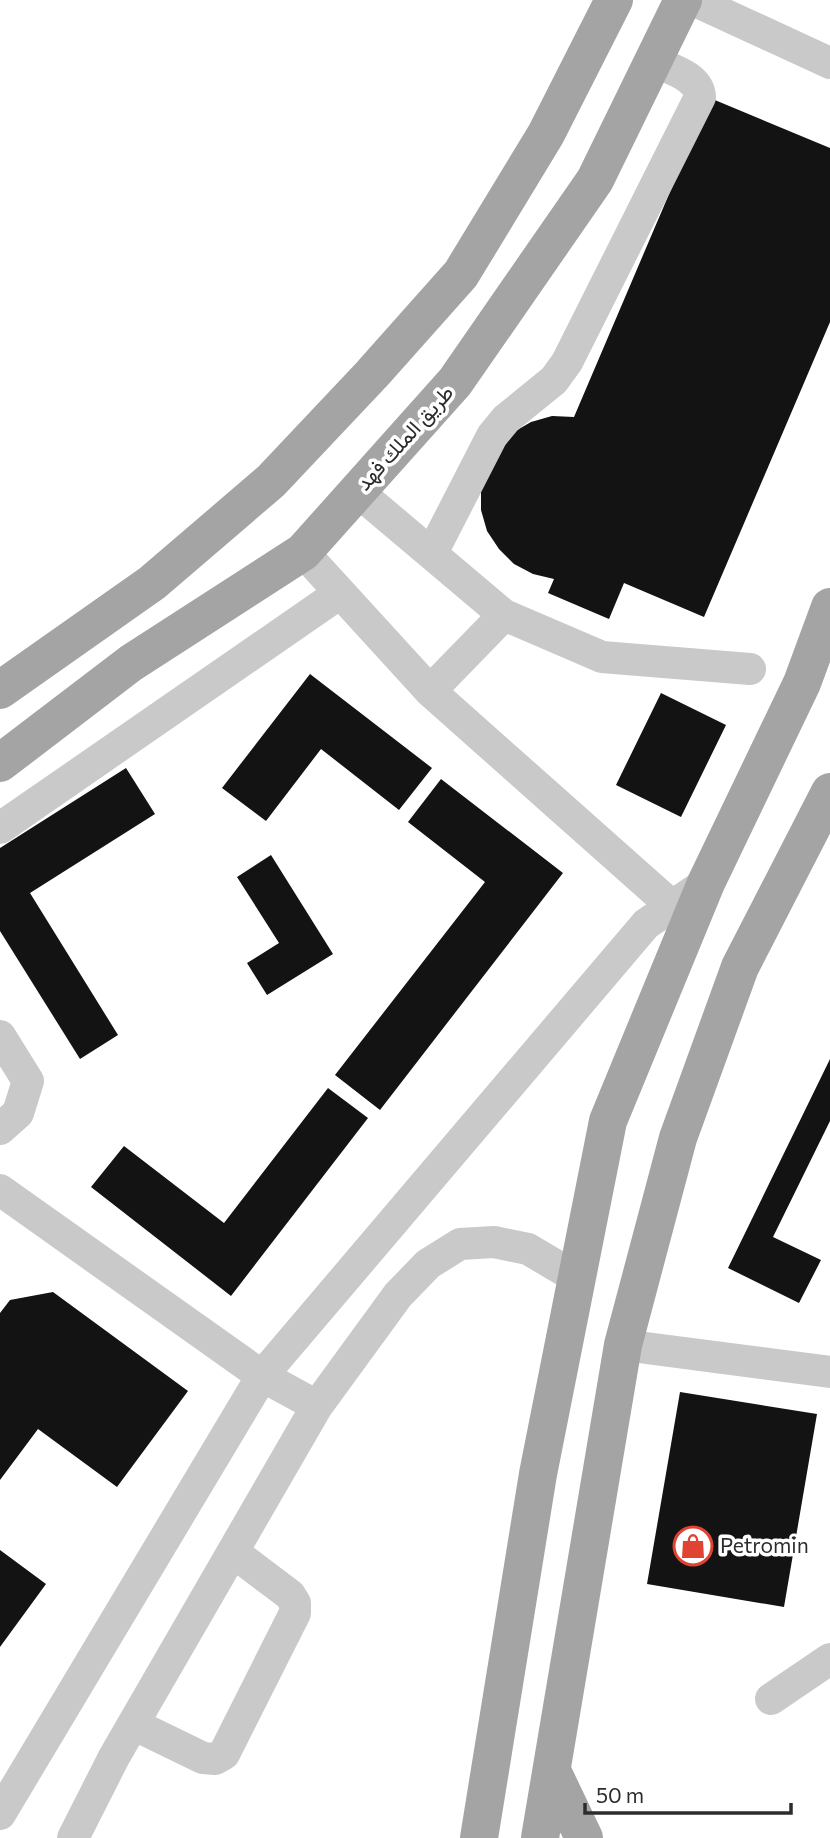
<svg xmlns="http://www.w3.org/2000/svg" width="830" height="1838" viewBox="0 0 830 1838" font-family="Commissioner,Vazirmatn,sans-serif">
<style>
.building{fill:#131313}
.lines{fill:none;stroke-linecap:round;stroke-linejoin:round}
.minor{stroke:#c9c9c9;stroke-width:32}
.major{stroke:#a4a4a4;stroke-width:38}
.labels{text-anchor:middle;stroke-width:7;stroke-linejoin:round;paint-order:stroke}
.street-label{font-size:21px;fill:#2c2c2c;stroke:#fff}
.poi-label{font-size:21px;fill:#2c2c2c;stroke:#fff;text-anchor:start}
</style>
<rect width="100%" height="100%" fill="#fff"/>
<path class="building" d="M 710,98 L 830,148 L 830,322 L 704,617 L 624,583 L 609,619 L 548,593 L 554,579 L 533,574 L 514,564 L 499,549 L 487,531 L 481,510 L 481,488 L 487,467 L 512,433 L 531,422 L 552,416 L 574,417 Z
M 310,674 L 432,768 L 399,810 L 321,749 L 266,821 L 222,788 Z
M 661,693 L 726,725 L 681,817 L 616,785 Z
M 126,768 L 155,814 L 30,893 L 118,1035 L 80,1059 L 0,931 L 0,848 Z
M 441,779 L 563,873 L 380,1110 L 335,1075 L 485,882 L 408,822 Z
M 271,855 L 333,954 L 267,995 L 247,963 L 279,943 L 237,877 Z
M 830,1059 L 830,1121 L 773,1237 L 821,1260 L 799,1303 L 728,1268 Z
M 328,1088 L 368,1118 L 231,1296 L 91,1187 L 124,1146 L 224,1223 Z
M 53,1292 L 188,1391 L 117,1487 L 38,1429 L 0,1480 L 0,1313 L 10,1300 Z
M 680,1392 L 817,1414 L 784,1607 L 647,1584 Z
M 0,1550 L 46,1584 L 0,1647 Z"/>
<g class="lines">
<path class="minor" d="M 693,0 L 830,63
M 357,491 L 504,615 L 602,657 L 750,669
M 303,552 L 430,691 L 672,906
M 432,553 L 492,436 L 506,419 L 554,380 L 567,362 L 700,97 C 699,76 670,69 653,61
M 430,691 L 504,615
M 0,828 L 340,593
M 0,1036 L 28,1081 L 18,1113 L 0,1129
M 0,1190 L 262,1376 L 317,1406
M 623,1345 L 830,1372
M 771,1699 L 830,1659
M 133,1724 L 203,1758 L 215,1759 L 224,1754 L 295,1613 L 295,1603 L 290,1595 L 233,1552
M 0,1814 L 262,1376 L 646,924 L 706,883
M 73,1838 L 114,1757 L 317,1406 L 398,1295 L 428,1264 L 460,1244 L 494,1242 L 528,1249 L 577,1278"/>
<path class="major" d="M 0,690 L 152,583 L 271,481 L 372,374 L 461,274 L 546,134 L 614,0
M 0,763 L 131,663 L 303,552 L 455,382 L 595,180 L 683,0
M 553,1773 L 584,1838
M 479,1838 L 538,1474 L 608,1121 L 706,883 L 802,683 L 830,607
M 540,1838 L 623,1345 L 678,1138 L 740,967 L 830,792"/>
</g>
<defs>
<symbol id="shop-ring" viewBox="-11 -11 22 22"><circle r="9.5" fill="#fff" stroke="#e04331" stroke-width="1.5"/><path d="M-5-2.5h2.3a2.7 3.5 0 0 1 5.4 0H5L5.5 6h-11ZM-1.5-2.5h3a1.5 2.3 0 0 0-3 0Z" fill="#e04331"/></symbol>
</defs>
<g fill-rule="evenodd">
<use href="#shop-ring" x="671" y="1524" width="44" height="44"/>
</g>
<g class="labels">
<g class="street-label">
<text transform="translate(405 438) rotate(-48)" y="7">طريق الملك فهد</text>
</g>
<g class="poi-label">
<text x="720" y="1553">Petromin</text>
</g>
</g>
<path d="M585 1803v10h206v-10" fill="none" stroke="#2c2c2c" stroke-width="3.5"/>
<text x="596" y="1803" font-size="21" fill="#2c2c2c" stroke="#ffffff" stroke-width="5" paint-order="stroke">50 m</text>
</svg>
